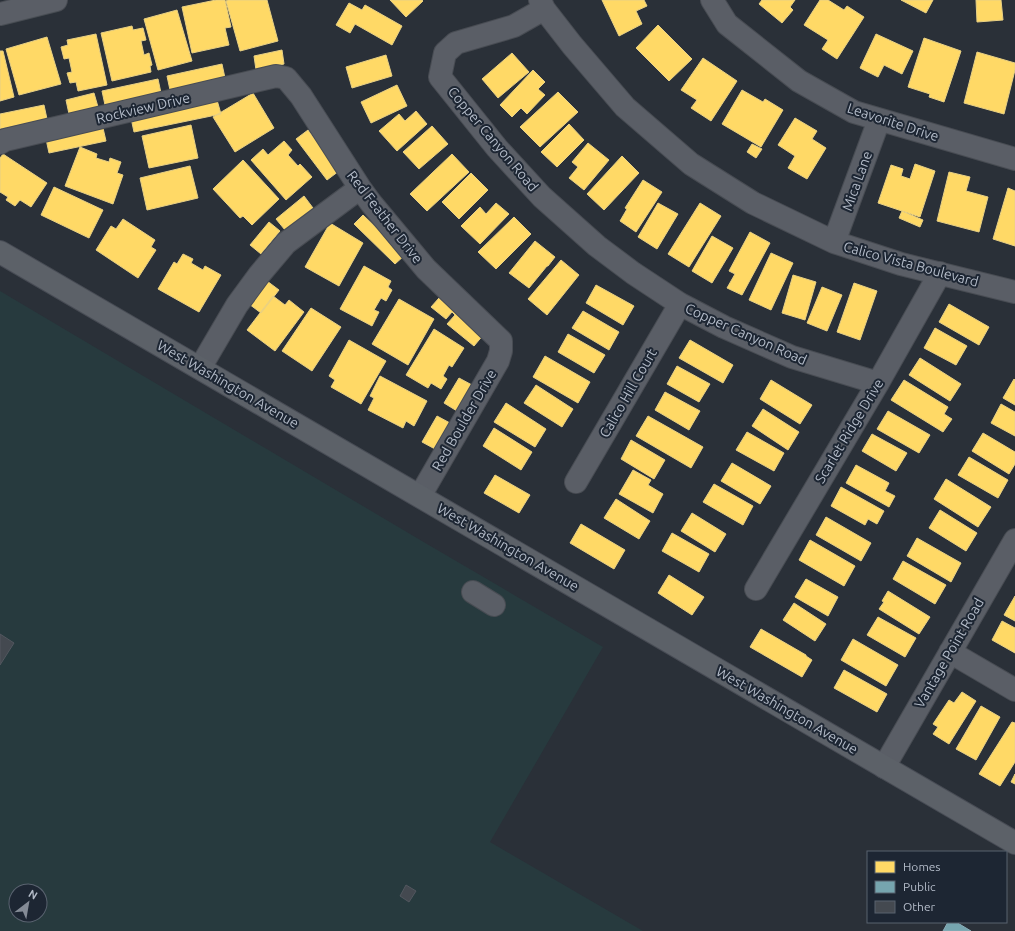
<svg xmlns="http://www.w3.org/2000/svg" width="1015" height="931" viewBox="0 0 1015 931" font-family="Ubuntu,sans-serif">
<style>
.green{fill:#273a3e;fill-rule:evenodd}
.homes{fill:#ffd966;stroke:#e8d084}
.public{fill:#76a5af;stroke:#89acb7}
.building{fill:#444950;stroke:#52575f}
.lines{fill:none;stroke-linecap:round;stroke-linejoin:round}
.minor-casing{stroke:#484c53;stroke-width:24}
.major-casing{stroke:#484c55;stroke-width:24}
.minor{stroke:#5a5e66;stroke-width:22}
.major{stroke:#5c6168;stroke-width:22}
.labels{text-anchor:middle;stroke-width:4;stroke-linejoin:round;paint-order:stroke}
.street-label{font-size:14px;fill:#b4bcc9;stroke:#1d2633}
</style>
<rect width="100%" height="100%" fill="#2a3038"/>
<path class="green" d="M 0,291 L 427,544 L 603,647 L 490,842 L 643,931 L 0,931 ZM 16,891 L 40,891 L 40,915 L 16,915 Z"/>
<path class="homes" d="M 216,0 L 225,0 L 231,27 L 225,28 L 229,45 L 192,53 L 182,7 Z
M 228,0 L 267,0 L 278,41 L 240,51 L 226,1 Z
M 390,0 L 422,0 L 423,1 L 406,17 Z
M 602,0 L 644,0 L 647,6 L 636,11 L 642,24 L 619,36 Z
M 762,0 L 795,0 L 790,7 L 793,10 L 782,23 L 759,4 Z
M 820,0 L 828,0 L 844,10 L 847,6 L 864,17 L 837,59 L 822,49 L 828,40 L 804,25 Z
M 901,0 L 933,0 L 926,13 Z
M 976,0 L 1001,0 L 1003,20 L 977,22 Z
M 349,3 L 362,10 L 365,5 L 402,26 L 392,45 L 355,24 L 350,33 L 336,25 Z
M 177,10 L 192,61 L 158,70 L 144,19 Z
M 658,25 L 692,59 L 669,81 L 636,48 Z
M 132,26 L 133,30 L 143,28 L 146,40 L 141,41 L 144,55 L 149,53 L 152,65 L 150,66 L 151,72 L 112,81 L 101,33 Z
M 96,34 L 107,85 L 78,91 L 76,82 L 70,83 L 67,73 L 72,72 L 69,58 L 64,59 L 61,47 L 68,45 L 67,40 Z
M 876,34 L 913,51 L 902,74 L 884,65 L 878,77 L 860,68 Z
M 47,37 L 61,84 L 19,95 L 6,49 Z
M 924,38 L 961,51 L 944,102 L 929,97 L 930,94 L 908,87 Z
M 282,50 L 284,64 L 256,70 L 254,56 Z
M 0,51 L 3,51 L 14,97 L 0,101 Z
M 977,52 L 1015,63 L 1015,70 L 1004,114 L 964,103 Z
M 512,53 L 529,72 L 498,98 L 482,79 Z
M 386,55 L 392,76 L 352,88 L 346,67 Z
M 703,58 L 737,81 L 711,121 L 691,108 L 697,100 L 681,90 Z
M 222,64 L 225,78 L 170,90 L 167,76 Z
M 533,70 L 545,82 L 538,89 L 545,95 L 527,114 L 521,108 L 512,117 L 500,105 Z
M 158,79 L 161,93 L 105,105 L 102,91 Z
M 397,85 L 407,106 L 371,123 L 361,102 Z
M 742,90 L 763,102 L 765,99 L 783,110 L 761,147 L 722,124 Z
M 558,92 L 578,112 L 540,147 L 520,127 Z
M 94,93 L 98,107 L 69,114 L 66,100 Z
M 253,93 L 274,128 L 235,152 L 213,117 Z
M 217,100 L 221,114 L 134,132 L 131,118 Z
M 44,105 L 47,119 L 0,129 L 0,114 Z
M 416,111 L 427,124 L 397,151 L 379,131 L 399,114 L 405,121 Z
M 795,118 L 817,131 L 812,139 L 826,148 L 807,179 L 788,168 L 795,156 L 778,145 Z
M 569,124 L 584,140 L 557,167 L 541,152 Z
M 191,125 L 198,158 L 149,168 L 142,136 Z
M 432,126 L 448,144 L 419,169 L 403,152 Z
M 103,128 L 106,141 L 49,153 L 46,139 Z
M 308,130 L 339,171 L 327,180 L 296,139 Z
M 284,141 L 292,150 L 288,155 L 298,166 L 300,164 L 312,177 L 286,200 L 251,160 L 263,149 L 268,155 Z
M 588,143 L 609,160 L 584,190 L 569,178 L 578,167 L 572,162 Z
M 752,144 L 762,149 L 756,158 L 747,152 Z
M 80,147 L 97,154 L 96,158 L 109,162 L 110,158 L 121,162 L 117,173 L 123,175 L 113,204 L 65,186 Z
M 3,154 L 47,183 L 31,207 L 20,200 L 15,206 L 6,200 L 8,197 L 0,192 L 0,158 Z
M 452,154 L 469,172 L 427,211 L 410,194 Z
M 622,156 L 639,173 L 604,210 L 587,194 Z
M 243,160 L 279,199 L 252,225 L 243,216 L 240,218 L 213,189 Z
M 915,164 L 935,171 L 920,217 L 878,203 L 891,165 L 903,169 L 901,176 L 910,179 Z
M 190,166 L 198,198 L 147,210 L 140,178 Z
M 949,172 L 970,177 L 966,191 L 988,197 L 979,232 L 937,221 Z
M 471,173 L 488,190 L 459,219 L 442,202 Z
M 643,180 L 662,192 L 636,232 L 620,221 L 627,209 L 625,208 Z
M 54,187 L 103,210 L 89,238 L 41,215 Z
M 1008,188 L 1015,191 L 1015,246 L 993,239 Z
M 304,196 L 313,208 L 285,230 L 276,219 Z
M 496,203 L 509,214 L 480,244 L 461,226 L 480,207 L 486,214 Z
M 658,203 L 678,214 L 657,249 L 638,237 Z
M 700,203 L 721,216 L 689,267 L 668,254 Z
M 902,211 L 923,220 L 920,227 L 899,218 Z
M 363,215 L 405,255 L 395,264 L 354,224 Z
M 514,217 L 531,234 L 496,269 L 478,252 Z
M 123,219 L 155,240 L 151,247 L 156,250 L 138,278 L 96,250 L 111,226 L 116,229 Z
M 269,222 L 280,231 L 261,254 L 250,245 Z
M 330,223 L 363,243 L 339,286 L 305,267 Z
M 750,232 L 770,243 L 742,295 L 727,288 L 735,274 L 729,271 Z
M 712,236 L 733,248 L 712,283 L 692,271 Z
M 535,241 L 555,257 L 548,266 L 547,266 L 529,288 L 509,273 Z
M 771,253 L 793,263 L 771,310 L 749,300 Z
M 183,254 L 193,259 L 191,263 L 203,270 L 205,266 L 221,275 L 199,312 L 158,289 L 174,262 L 177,264 Z
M 561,260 L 579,275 L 547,315 L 528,299 Z
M 364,266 L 391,281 L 388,287 L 392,290 L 386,301 L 381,298 L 374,310 L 379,312 L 372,326 L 340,309 Z
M 793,275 L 816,282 L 805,320 L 782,313 Z
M 267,281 L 279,290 L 261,313 L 249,304 Z
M 854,283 L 877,291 L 860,340 L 837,332 Z
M 596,285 L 634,306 L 623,325 L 586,303 Z
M 822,287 L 842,295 L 827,331 L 807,323 Z
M 273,296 L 285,305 L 289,300 L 304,312 L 275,351 L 247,330 Z
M 439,298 L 484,334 L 474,346 L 447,324 L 455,315 L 452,312 L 446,319 L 431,307 Z
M 399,299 L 434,319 L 408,365 L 372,344 Z
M 949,304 L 989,327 L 979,345 L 939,322 Z
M 311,308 L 341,327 L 312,371 L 282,351 Z
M 583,311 L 619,332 L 609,350 L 572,328 Z
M 935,328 L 967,346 L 956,365 L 924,348 Z
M 434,329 L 464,348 L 452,367 L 449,365 L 443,376 L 447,379 L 441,389 L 431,383 L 428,388 L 406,375 Z
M 568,334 L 605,355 L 594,373 L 558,352 Z
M 349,340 L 386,361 L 361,404 L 331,387 L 335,380 L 329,376 Z
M 690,340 L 733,365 L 723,383 L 679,358 Z
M 545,356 L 590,382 L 578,403 L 533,377 Z
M 920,358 L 961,384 L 950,401 L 909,375 Z
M 677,366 L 710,384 L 699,402 L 667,384 Z
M 380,376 L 427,401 L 414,426 L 406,421 L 403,428 L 368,410 L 374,398 L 370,396 Z
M 459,378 L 472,385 L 457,411 L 444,403 Z
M 1014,379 L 1015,380 L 1015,405 L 1003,398 Z
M 771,380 L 812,405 L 800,424 L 760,399 Z
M 904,380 L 948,407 L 944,414 L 952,419 L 943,432 L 891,400 Z
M 536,385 L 573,409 L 562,427 L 524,403 Z
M 665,392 L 700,411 L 689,430 L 655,410 Z
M 506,403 L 546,429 L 535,447 L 494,422 Z
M 1001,404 L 1015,412 L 1015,436 L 991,423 Z
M 763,409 L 799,432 L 788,450 L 752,426 Z
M 888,411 L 930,435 L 919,453 L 877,429 Z
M 437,416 L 450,423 L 435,449 L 422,442 Z
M 648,416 L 703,447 L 691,468 L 636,436 Z
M 494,428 L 532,452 L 521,470 L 483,446 Z
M 747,432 L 784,453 L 774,471 L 736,450 Z
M 983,433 L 1015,452 L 1015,464 L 1009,474 L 972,451 Z
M 872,434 L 907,453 L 896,471 L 862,451 Z
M 631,440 L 665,460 L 654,479 L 621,459 Z
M 969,457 L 1008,480 L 998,498 L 958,475 Z
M 732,463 L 771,486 L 760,504 L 721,481 Z
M 856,465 L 889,483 L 885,491 L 895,496 L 889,507 L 846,483 Z
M 633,470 L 651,480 L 648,485 L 663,494 L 653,513 L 619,494 Z
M 495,475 L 530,495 L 519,513 L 484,493 Z
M 946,479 L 991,507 L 978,527 L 934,499 Z
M 714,484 L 753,506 L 743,525 L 703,502 Z
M 841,487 L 884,511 L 877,524 L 868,519 L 865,525 L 831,506 Z
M 616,499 L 650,521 L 639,539 L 604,518 Z
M 940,510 L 977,533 L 966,551 L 929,528 Z
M 692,513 L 726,534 L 715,552 L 681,531 Z
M 826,517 L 871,543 L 861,561 L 816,535 Z
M 581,524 L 625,550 L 614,569 L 570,543 Z
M 672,533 L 709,554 L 699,572 L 662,551 Z
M 917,538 L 961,563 L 951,582 L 907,556 Z
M 810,540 L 855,566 L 844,586 L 799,560 Z
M 903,561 L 946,585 L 935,604 L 893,579 Z
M 669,575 L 704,597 L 692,615 L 658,593 Z
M 806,579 L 838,597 L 828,616 L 795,597 Z
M 888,591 L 930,617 L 919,634 L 879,609 L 884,602 L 882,601 Z
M 1015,596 L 1015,621 L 1004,615 Z
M 794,603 L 826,624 L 815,641 L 783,620 Z
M 878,617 L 916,638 L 905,657 L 867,635 Z
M 1002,621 L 1015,628 L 1015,653 L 992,640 Z
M 761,629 L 806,655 L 806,656 L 812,660 L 802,677 L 750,647 Z
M 853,639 L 898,665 L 886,686 L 841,660 Z
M 844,670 L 887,694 L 877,712 L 834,688 Z
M 962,692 L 976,701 L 949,744 L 933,734 L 938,727 L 933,724 L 949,700 L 954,703 Z
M 981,706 L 1000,717 L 976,760 L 956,749 Z
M 1012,722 L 1015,723 L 1015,762 L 1000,786 L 979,774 Z
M 1015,774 L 1015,784 L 1011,782 Z"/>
<path class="public" d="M 948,922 L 956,922 L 971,931 L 943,931 Z"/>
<path class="building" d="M 0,634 L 14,643 L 0,665 Z
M 406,885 L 416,891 L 409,902 L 400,896 Z"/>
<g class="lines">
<defs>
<path id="minor" d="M 540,0 L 544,9 L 572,45 L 625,107 L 691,164 L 753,203 L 834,242 L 901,264 L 1015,292
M 712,0 L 727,24 L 799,81 L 854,112 L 1015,159
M 544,9 L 514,26 L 456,43 L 445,53 L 440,77 L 497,148 L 542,197 L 597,246 L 633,273 L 680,304 L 724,327 L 792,357 L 878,383
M 0,14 L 56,0
M 0,143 L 5,140 L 276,76 L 286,78 L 301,96 L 360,188 L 371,203 L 426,269 L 501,341 L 501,351 L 498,361 L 420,496
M 834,242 L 879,120
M 200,368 L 237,305 L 259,275 L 286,243 L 360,188
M 576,482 L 680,304
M 756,589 L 878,383 L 940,273
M 473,592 L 494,605
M 950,652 L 1015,690
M 884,767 L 1015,540"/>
<path id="major" d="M 0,252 L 1015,843"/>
</defs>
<use href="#minor" class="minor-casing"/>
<use href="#major" class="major-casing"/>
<use href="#minor" class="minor"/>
<use href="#major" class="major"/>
</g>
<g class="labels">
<g class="street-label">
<text transform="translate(143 108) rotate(-13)" y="5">Rockview Drive</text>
<text transform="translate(893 122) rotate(18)" y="5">Leavorite Drive</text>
<text transform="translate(493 139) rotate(50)" y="5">Copper Canyon Road</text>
<text transform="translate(857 181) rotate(-70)" y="5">Mica Lane</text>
<text transform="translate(385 217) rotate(52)" y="5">Red Feather Drive</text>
<text transform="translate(911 264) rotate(15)" y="5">Calico Vista Boulevard</text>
<text transform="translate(746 334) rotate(24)" y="5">Copper Canyon Road</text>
<text transform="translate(228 384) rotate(30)" y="5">West Washington Avenue</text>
<text transform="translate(628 393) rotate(-60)" y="5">Calico Hill Court</text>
<text transform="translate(464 420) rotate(-60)" y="5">Red Boulder Drive</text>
<text transform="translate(849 431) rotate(-59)" y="5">Scarlet Ridge Drive</text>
<text transform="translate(508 547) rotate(30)" y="5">West Washington Avenue</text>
<text transform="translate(949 653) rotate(-60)" y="5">Vantage Point Road</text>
<text transform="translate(787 710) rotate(30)" y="5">West Washington Avenue</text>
</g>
</g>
<rect x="867" y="851" width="140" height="72" fill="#1d2633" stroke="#59626f"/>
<rect x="875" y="861" width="20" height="12" fill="#ffd966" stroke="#59626f"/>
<text x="903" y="871" font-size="12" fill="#b4bcc9">Homes</text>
<rect x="875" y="881" width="20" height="12" fill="#76a5af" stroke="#59626f"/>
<text x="903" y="891" font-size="12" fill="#b4bcc9">Public</text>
<rect x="875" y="901" width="20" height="12" fill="#444950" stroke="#59626f"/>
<text x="903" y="911" font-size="12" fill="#b4bcc9">Other</text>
<g transform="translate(28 903) rotate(31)"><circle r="19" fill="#1d2633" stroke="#59626f"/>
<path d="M0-3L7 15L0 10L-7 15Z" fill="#848b96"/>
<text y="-6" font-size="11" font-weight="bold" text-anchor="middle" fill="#b4bcc9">N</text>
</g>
</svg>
